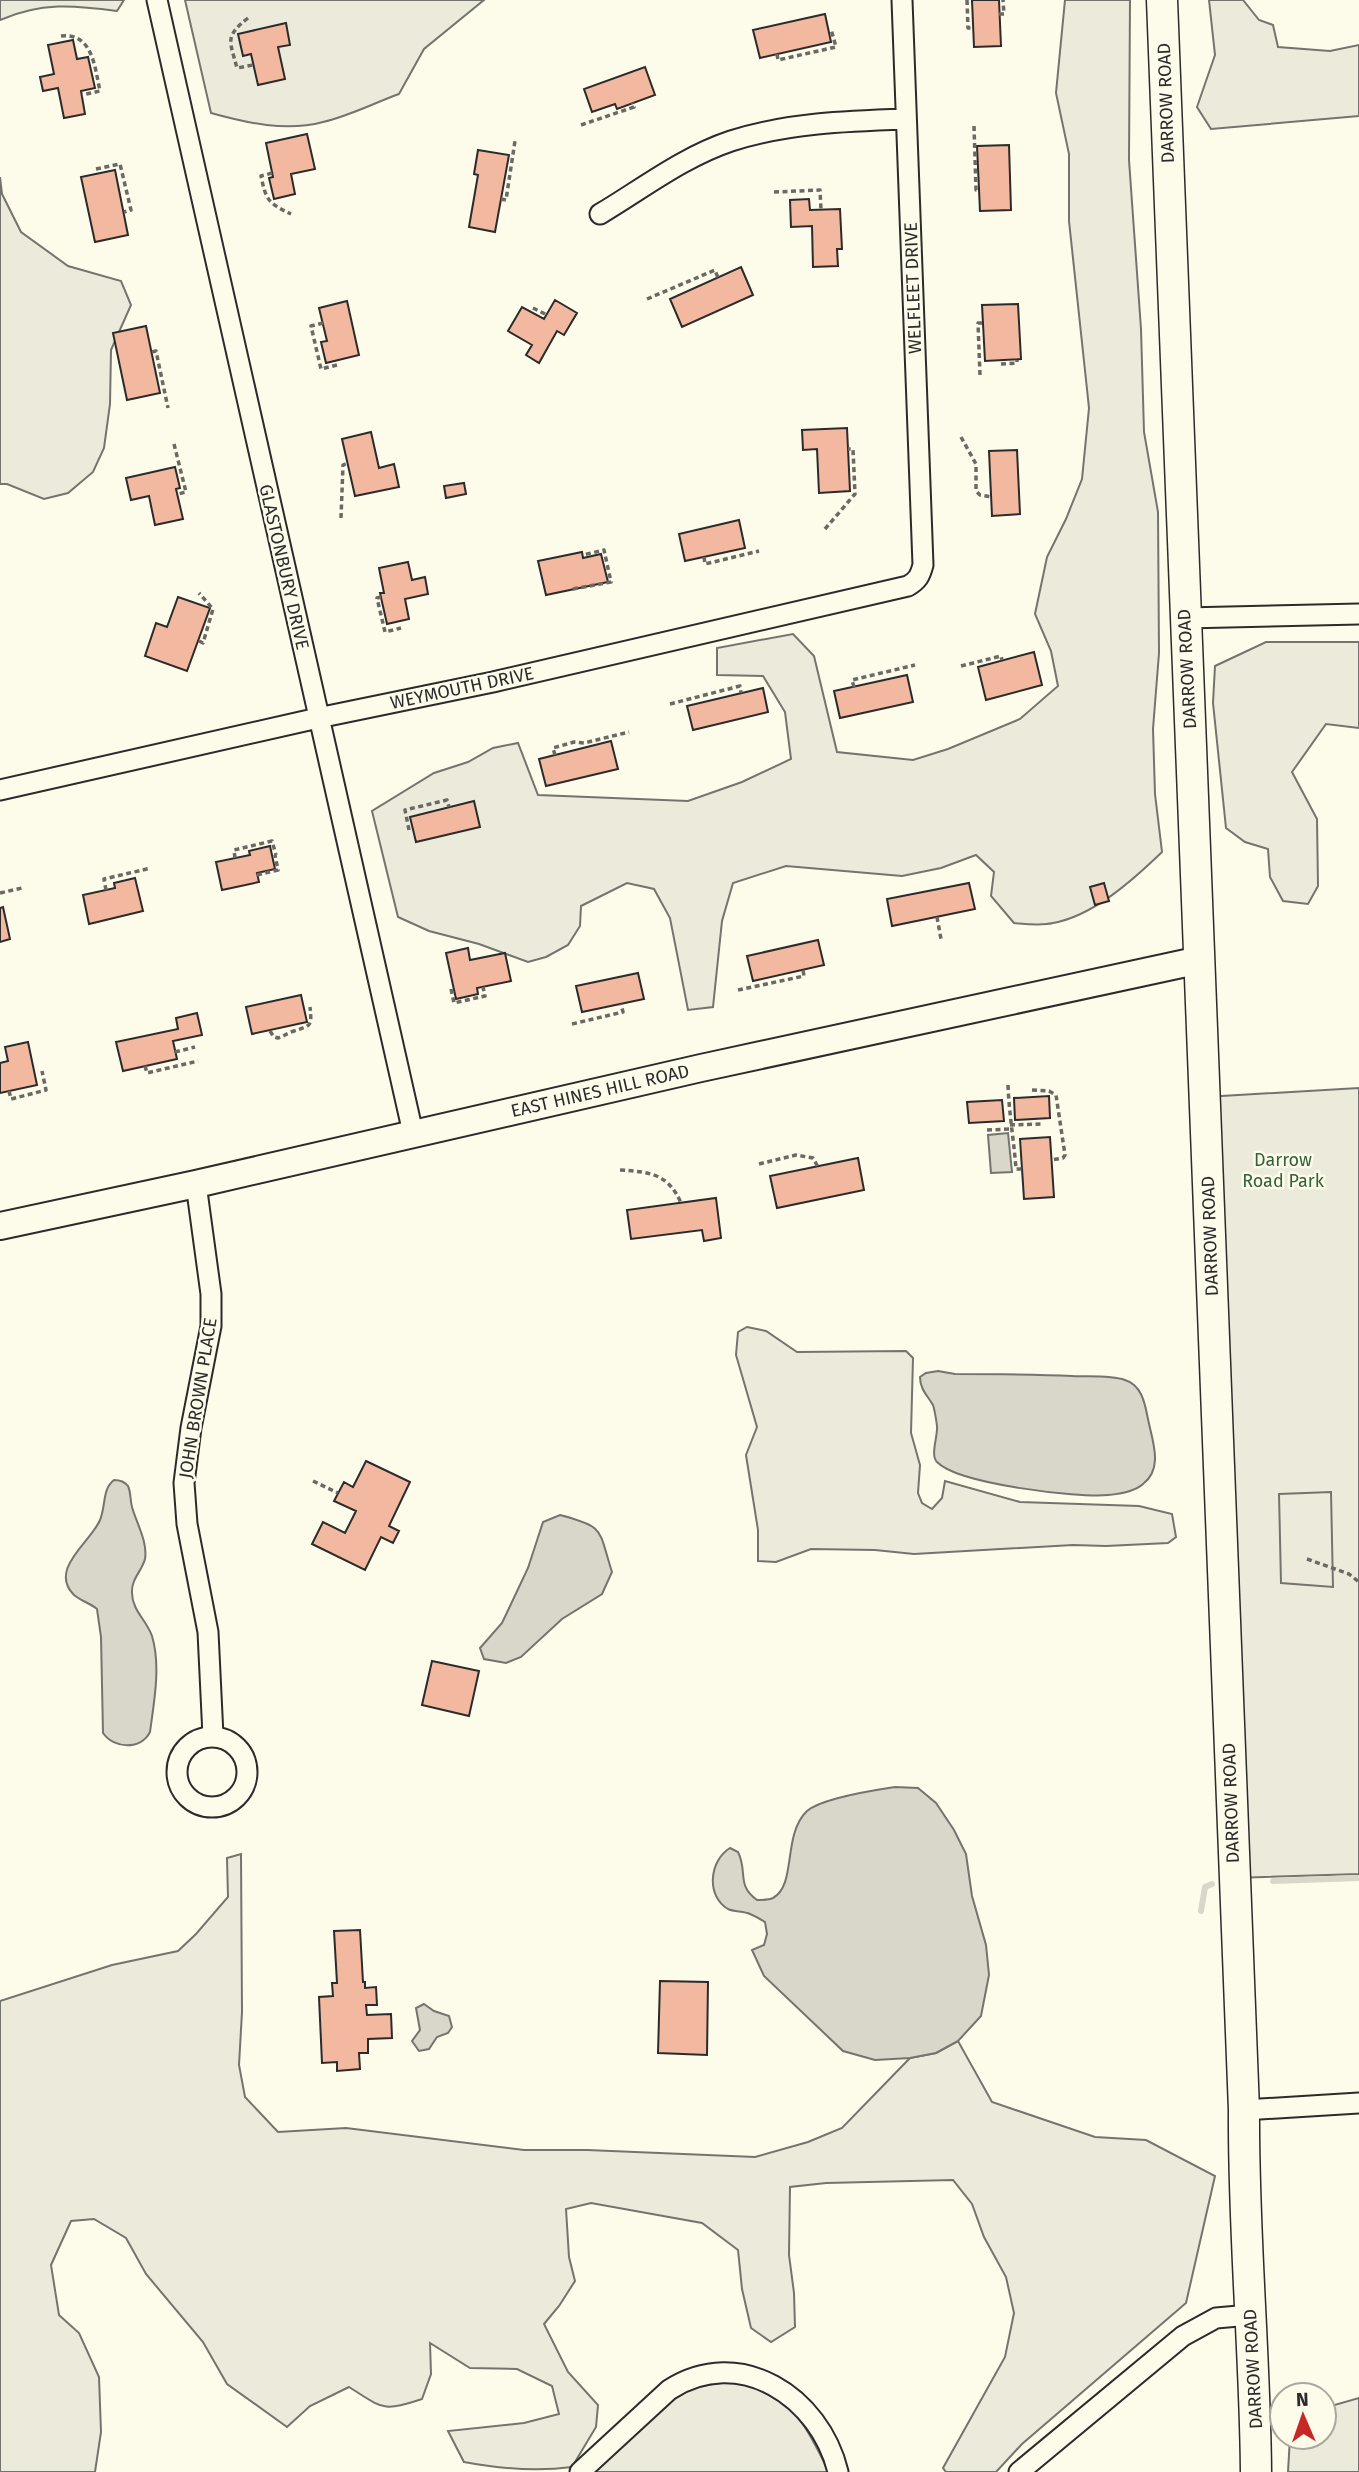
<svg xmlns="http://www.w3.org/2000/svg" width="1359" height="2472" viewBox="0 0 1359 2472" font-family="'Fira Sans',sans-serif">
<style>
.green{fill:#ecebdb;stroke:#74746e;stroke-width:2}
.parking{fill:#eceadb;stroke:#74746e;stroke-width:2}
.water{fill:#d8d7c9;stroke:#74746e;stroke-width:2}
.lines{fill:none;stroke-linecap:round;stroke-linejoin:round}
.stream{stroke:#d8d7c9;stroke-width:6}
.building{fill:#f2b8a0;stroke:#2b2b2b;stroke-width:2}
.street-casing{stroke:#2b2b2b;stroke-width:23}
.secondary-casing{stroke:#2b2b2b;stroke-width:30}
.primary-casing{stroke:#2b2b2b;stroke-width:33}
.path{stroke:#6a6964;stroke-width:3.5;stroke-dasharray:5 3.5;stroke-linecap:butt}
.street{stroke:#fdfbea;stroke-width:19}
.secondary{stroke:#fdfbea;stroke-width:26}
.primary{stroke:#fdfbea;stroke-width:30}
.labels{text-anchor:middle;stroke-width:5;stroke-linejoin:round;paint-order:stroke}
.street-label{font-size:18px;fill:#2b2b2b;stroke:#fdfbea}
.park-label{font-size:18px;fill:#34623c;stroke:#fdfbea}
</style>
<rect width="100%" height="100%" fill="#fdfbea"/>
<path class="green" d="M 0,0 L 124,0 L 117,11 C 74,5 41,2 0,20 Z
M 185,0 L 484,0 L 424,49 L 399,94 C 374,103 349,116 323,122 C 286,132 247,123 211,113 Z
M 1065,0 L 1130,0 L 1129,160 L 1141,329 L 1144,432 L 1158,512 L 1159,653 L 1153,729 L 1155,794 L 1162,852 C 1133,880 1093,916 1053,923 C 1041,926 1026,924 1014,923 L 991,896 L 994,872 L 976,855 L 941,868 L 902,876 L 786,866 L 733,883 L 722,921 L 713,1007 L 688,1010 L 670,918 L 654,889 L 627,883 L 581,906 L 580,926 L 568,945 L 546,957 L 528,962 L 479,944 L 429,931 L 398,917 L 372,811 L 434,773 L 468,762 L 493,748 L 518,743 L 538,795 L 688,801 L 742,782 L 791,759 L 785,712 L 763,676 L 717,675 L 717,648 L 793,634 L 814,656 L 837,752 L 913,760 L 948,749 L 1020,719 L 1058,686 L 1051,651 L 1035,614 L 1047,557 L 1066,519 L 1082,479 L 1089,408 L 1069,221 L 1069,154 L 1056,93 Z
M 1209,0 L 1243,0 L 1259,20 L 1273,25 L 1278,47 L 1330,51 L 1359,45 L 1359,116 L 1211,129 L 1197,107 L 1215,55 Z
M 0,177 L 2,194 L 21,232 L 68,266 L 121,281 L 131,305 L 111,350 L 110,404 L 104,448 L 93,472 L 68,493 L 44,499 L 7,484 L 0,484 Z
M 1266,642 L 1359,642 L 1359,728 L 1326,724 L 1292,772 L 1317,819 L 1318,886 L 1308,904 L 1283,901 L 1270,877 L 1268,849 L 1245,842 L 1226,828 L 1213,703 L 1215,666 Z
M 1359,1088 L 1359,1874 L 1234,1878 L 1205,1097 Z
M 747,1327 L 766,1331 L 797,1352 L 906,1351 L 913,1358 L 911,1433 L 920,1465 L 918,1493 L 922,1503 L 932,1509 L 942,1498 L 945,1481 L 1020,1502 L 1139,1506 L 1172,1514 L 1176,1537 L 1168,1543 L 1106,1546 L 1073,1545 L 914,1554 L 875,1550 L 811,1549 L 776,1562 L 758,1561 L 758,1530 L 746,1455 L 757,1427 L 736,1355 L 738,1332 Z
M 241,1854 L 242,2012 L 239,2065 L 245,2097 L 278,2132 L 346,2128 L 524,2150 L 587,2150 L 755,2157 L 808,2142 L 842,2128 L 910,2058 L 936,2053 L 958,2041 L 992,2102 L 1095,2137 L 1146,2140 L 1215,2176 L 1186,2303 L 1022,2444 L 996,2472 L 946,2472 L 943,2468 L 1005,2357 L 1014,2313 L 1006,2277 L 984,2237 L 972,2204 L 953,2180 L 826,2183 L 790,2187 L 789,2255 L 794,2293 L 795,2327 L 771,2342 L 751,2328 L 742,2289 L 738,2250 L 702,2223 L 591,2203 L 566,2209 L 569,2257 L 575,2281 L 559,2306 L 544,2324 L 568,2372 L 598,2405 L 596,2427 L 572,2467 C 535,2472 501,2469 464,2462 L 448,2431 L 524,2423 L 559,2414 L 552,2386 L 517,2369 L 470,2368 L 430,2343 L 431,2374 L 422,2399 C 382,2412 384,2409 349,2387 L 310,2406 L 287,2427 L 227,2384 L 203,2342 L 146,2274 L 126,2238 L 94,2219 L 71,2221 L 51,2265 L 59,2315 L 79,2333 L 99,2377 L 101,2432 L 95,2472 L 0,2472 L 0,2001 L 112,1965 L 178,1951 L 196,1934 L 228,1897 L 227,1858 Z
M 724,2382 C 736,2384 752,2383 762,2388 C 798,2404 812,2439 829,2472 L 592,2472 L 681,2390 Z
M 1359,2398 L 1359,2472 L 1288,2472 L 1290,2437 L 1324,2437 L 1324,2408 Z"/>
<path class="parking" d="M 1331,1492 L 1333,1587 L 1281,1583 L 1279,1494 Z"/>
<path class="water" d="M 1008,1133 L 1012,1172 L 991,1173 L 988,1135 Z
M 938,1371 L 955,1374 C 994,1374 1033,1374 1072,1376 C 1089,1377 1110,1375 1125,1380 C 1142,1385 1145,1404 1148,1419 C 1152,1440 1164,1468 1143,1484 C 1134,1492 1120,1494 1108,1495 C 1077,1498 958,1484 937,1462 C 930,1455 938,1436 937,1426 C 936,1419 935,1411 933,1405 C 927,1395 920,1389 920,1377 L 926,1373 Z
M 114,1480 C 120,1480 124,1481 128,1486 C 131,1492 130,1500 132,1507 C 136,1522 148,1542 145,1559 C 142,1571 131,1579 132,1593 C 132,1610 147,1621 152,1636 C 161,1666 154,1702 150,1732 C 141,1750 114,1749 103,1733 L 101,1637 L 97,1609 C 90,1603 81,1601 74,1595 C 48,1569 91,1542 100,1520 C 106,1506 102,1489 114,1480 Z
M 560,1515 C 606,1527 598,1529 612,1572 L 602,1594 L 562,1619 L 521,1657 L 506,1663 L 484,1659 L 480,1648 L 502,1623 L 528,1568 L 543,1522 Z
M 895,1787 L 918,1788 L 936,1803 L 954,1830 L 966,1854 L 972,1896 L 986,1945 L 989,1975 L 981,2016 L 958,2041 L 936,2053 L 910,2058 L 875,2060 L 843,2051 L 764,1976 L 752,1950 L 764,1945 L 767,1934 L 765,1922 C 760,1919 755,1916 750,1914 C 744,1911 734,1912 728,1909 C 706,1896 709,1861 730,1848 L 738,1852 C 748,1872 736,1885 757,1900 C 762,1900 769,1900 773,1898 C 797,1885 782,1835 807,1811 C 822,1798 875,1790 895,1787 Z
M 424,2004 L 434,2011 L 449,2016 L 452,2027 L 448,2033 L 437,2037 L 429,2049 L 419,2051 L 412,2041 L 420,2030 L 416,2008 Z"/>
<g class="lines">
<path class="stream" d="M 1273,1881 L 1359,1878
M 1201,1911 L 1205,1887 L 1212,1884"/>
</g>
<path class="building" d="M 972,0 L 999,0 L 1001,46 L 974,47 Z
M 825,14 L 831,42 L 760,58 L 753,30 Z
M 286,23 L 290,45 L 278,47 L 285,79 L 258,85 L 251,54 L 243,56 L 238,34 Z
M 73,40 L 77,59 L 88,57 L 95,88 L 81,91 L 85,114 L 64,118 L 58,88 L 43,91 L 40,77 L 54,74 L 48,45 Z
M 645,67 L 655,95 L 617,109 L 615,104 L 592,112 L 584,89 Z
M 307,134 L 315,169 L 291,174 L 295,194 L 274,199 L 269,178 L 273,177 L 266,143 Z
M 1009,145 L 1011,210 L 980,211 L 977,146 Z
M 478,150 L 509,155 L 495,232 L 469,227 L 478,175 L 474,174 Z
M 115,170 L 128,235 L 95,242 L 81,177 Z
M 809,199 L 810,210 L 840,209 L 842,249 L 837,249 L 838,266 L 813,267 L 812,226 L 791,227 L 790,200 Z
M 741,267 L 753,295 L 682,327 L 670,299 Z
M 555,300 L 577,313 L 564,335 L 557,331 L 539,363 L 526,355 L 532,345 L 508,331 L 522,307 L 544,319 Z
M 347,301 L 359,355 L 326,363 L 321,342 L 327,341 L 319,308 Z
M 1018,304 L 1021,359 L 985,361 L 982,305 Z
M 146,326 L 160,393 L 127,400 L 113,333 Z
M 847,428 L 850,491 L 819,493 L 817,449 L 803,450 L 802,430 Z
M 371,432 L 379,468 L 394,464 L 399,487 L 355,496 L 342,439 Z
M 1017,450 L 1020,514 L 992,516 L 989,451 Z
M 175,467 L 180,488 L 176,489 L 183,519 L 155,525 L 149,496 L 131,500 L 126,478 Z
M 464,483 L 466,494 L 446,498 L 444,486 Z
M 739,520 L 745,548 L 685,561 L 679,534 Z
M 582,552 L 583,558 L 601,554 L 608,582 L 546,595 L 538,561 Z
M 408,562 L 412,580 L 425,577 L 428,594 L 405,599 L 409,619 L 387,624 L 380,593 L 384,593 L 379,568 Z
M 178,597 L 210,608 L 187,671 L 145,656 L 156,623 L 167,627 Z
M 1034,652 L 1042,685 L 986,700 L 978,667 Z
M 907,675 L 913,702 L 840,718 L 834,691 Z
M 763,688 L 768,712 L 693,730 L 687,706 Z
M 611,741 L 618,769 L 546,786 L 539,759 Z
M 474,801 L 480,827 L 416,842 L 410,817 Z
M 270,846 L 275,869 L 257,873 L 259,882 L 222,890 L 216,862 L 250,855 L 249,851 Z
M 135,878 L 143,911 L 89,924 L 83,895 L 115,888 L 114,883 Z
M 969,883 L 975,909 L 892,926 L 887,899 Z
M 1104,883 L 1109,901 L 1095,905 L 1090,887 Z
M 3,907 L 10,939 L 0,942 L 0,908 Z
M 818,940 L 824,965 L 753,981 L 747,956 Z
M 468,948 L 470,960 L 505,953 L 511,981 L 477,988 L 478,994 L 456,999 L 446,953 Z
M 638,973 L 644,999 L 582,1012 L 576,986 Z
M 301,995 L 307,1022 L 252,1034 L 246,1007 Z
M 197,1013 L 202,1035 L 173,1041 L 177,1059 L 123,1071 L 116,1042 L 178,1029 L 176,1018 Z
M 28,1042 L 37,1085 L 0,1093 L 0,1063 L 8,1061 L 5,1047 Z
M 1049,1096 L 1050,1118 L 1015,1120 L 1014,1098 Z
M 1002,1100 L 1004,1121 L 969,1123 L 967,1102 Z
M 1050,1137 L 1054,1197 L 1024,1199 L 1020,1139 Z
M 858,1158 L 864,1190 L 777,1208 L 770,1176 Z
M 716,1198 L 721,1238 L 704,1241 L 702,1230 L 631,1239 L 627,1210 Z
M 366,1461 L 410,1482 L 389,1526 L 399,1531 L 393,1543 L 381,1537 L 365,1570 L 312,1544 L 323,1522 L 345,1533 L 356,1511 L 334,1501 L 344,1482 L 353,1487 Z
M 432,1661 L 479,1671 L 469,1716 L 422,1705 Z
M 360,1930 L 363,1982 L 365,1982 L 365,1988 L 376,1987 L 377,2005 L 366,2005 L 367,2015 L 391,2014 L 392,2038 L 368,2039 L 368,2053 L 359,2053 L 360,2069 L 337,2071 L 337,2062 L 322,2063 L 319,1997 L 333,1996 L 332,1983 L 337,1983 L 334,1931 Z
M 660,1981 L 708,1982 L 707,2055 L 658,2053 Z"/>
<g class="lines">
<defs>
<path id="street" d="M 157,0 L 413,1133
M 600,214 C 642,189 683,157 731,141 C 787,123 847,121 906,119
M 1185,618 L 1359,614
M 0,790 L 318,718 L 493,682 L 908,586 C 918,580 920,576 923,565 L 902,0
M 196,1184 L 211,1294 L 211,1326 L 191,1428 L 184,1483 L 187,1524 L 208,1632 L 213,1736
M177 1772a35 35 0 1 1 70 0a35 35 0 1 1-70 0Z
M 1244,2110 L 1359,2103
M 580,2472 L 669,2390 C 740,2344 820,2397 838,2472
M 1019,2472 L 1183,2336 L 1216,2318 L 1250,2315"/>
<path id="secondary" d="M 0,1226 L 196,1184 L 701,1068 L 1200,960"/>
<path id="primary" d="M 1162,0 L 1244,2110 C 1243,2231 1255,2351 1256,2472"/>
</defs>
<use href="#street" class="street-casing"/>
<use href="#secondary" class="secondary-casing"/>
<use href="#primary" class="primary-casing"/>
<path class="path" d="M 967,0 L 968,28 L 973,28
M 999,14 L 1004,14 L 1003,0
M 248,18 C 224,37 230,41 237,68 L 253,65
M 61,36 C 93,32 95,69 100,91 L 82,95
M 777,54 L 778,60 L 836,47 L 831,29
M 581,125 L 634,107 L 632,103
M 974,126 L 976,190 L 979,190
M 96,169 L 120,164 L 131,210 L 124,212
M 272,173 L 261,176 C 266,200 268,203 291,214
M 774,192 L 820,190 L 821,210
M 501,199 L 506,200 L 515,141
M 647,299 L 715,270 L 718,278
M 533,308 L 547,315
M 323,323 L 311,326 L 321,369 L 337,365
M 152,352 L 156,351 L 168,408
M 1001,364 L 1017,363 L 1017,360
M 980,375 L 978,323 L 983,323
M 961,437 L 976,464 L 976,491 L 980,495 L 992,497
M 174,444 L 186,492 L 178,494
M 341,518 L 343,465 L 348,463
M 825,529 L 855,494 L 853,449 L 848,449
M 704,557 L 705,564 L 759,551
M 573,589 L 611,582 L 604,550 L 583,555
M 381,597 L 377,598 L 385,632 L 401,628
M 199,641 L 203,643 L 213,609 L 199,593
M 961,666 L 1001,656 L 1002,660
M 854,687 L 852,680 L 915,665
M 670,704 L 740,686 L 741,693
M 555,755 L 553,748 L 574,742 L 584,743 L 629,732
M 409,830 L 405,810 L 447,800 L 449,807
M 235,858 L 234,850 L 272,841 L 276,855
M 257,875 L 278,870 L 275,855
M 106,890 L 104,879 L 151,868
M 0,893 L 22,888
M 937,917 L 941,939
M 451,989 L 454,1003 L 485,996 L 483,987
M 738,990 L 804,976 L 803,970
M 572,1024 L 623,1012 L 621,1004
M 270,1031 L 274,1037 L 278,1038 C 284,1036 288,1033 294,1031 C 311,1025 312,1027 310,1007
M 175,1052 L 195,1047
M 145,1066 L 147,1073 L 198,1061
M 1008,1085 C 1009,1114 1014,1141 1016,1169 L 1022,1169
M 1032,1090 L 1049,1091 L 1056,1095 L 1065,1155 L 1063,1158 L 1051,1160
M 9,1091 L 11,1099 L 46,1090 L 42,1071
M 1010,1125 L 1042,1124
M 987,1130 L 1011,1129
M 759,1164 L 796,1155 L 813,1158 L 818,1167
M 620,1170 C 649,1172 668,1173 681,1203
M 313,1481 L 338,1493
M 1307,1559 L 1349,1574 L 1359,1582"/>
<use href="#street" class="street"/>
<use href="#secondary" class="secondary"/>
<use href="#primary" class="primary"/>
</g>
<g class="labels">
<g class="street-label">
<text transform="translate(1166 103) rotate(-92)" y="6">DARROW ROAD</text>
<text transform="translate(913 288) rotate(-92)" y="6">WELFLEET DRIVE</text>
<text transform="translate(284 567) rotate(77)" y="6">GLASTONBURY DRIVE</text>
<text transform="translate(1187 669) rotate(-93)" y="6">DARROW ROAD</text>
<text transform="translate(462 688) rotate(-12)" y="6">WEYMOUTH DRIVE</text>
<text transform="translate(600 1091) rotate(-13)" y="6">EAST HINES HILL ROAD</text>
<text transform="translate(1210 1236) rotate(-92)" y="6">DARROW ROAD</text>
<text transform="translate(198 1398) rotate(-81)" y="6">JOHN BROWN PLACE</text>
<text transform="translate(1231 1803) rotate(-92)" y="6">DARROW ROAD</text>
<text transform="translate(1253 2369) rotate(-93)" y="6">DARROW ROAD</text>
</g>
<g class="park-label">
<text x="1283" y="1166">Darrow<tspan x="1283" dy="21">Road Park</tspan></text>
</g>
</g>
<g transform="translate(1303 2416) rotate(358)"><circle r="33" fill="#fdfbea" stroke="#a9a89e" stroke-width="2"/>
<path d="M0-5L12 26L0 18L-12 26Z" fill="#c62828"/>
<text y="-10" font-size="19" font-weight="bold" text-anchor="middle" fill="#2b2b2b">N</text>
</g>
</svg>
